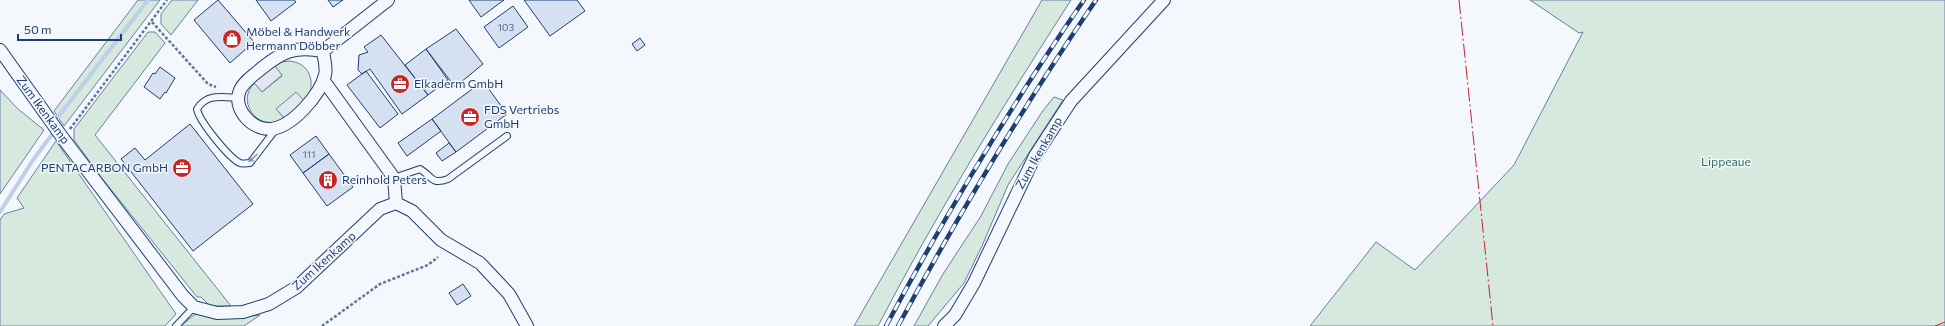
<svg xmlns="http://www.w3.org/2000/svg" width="1945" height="326" viewBox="0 0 1945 326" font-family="Commissioner,sans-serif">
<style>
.green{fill:#d7e8df;stroke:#687fa3}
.parking{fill:#e3e8f0;stroke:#687fa3}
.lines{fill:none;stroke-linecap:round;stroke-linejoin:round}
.stream{stroke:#bed0e5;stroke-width:4}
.building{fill:#d5e0f0;stroke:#1d3f73}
.service-casing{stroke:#1d3f73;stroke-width:8}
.minor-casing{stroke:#1d3f73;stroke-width:14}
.path{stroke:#5e769c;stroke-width:2.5;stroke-dasharray:3 2;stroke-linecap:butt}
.service{stroke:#f4f7fb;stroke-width:6}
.minor{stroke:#f4f7fb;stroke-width:12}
.rail-casing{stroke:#1d3f73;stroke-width:4.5}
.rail{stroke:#f4f7fb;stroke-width:3;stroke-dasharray:9;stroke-linecap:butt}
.power{stroke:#c62828;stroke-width:1;stroke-dasharray:14 3 2 3;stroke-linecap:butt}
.oneway{fill:#889bb7}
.labels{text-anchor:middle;stroke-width:3;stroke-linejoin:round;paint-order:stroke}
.number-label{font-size:10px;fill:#4b6792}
.poi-label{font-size:12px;fill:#1d3f73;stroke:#f4f7fb;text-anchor:start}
.street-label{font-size:12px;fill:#1d3f73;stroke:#f4f7fb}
.park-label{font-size:12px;fill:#2c6c60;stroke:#f4f7fb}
</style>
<rect width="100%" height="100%" fill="#f4f7fb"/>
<path class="green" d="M 138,0 L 160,0 L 64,126 L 54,111 Z
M 172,0 L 198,0 L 171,35 L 161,24 L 161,14 Z
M 1042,0 L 1071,0 C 1003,106 936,214 878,326 L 854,326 Z
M 1530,0 L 1945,0 L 1945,326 L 1310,326 L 1376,242 L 1415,270 L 1514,165 L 1583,32 L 1579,33 Z
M 148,32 L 155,32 L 165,43 L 95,135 L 231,306 L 210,306 L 201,297 L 197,297 L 101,177 L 74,140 L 74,129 Z
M 290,61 C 295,62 300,63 304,67 C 313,74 314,93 304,100 C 297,105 284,106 277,109 L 284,117 C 263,137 233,102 255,83 L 262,92 L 282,76 L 274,66 L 281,62 Z
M 0,90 L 18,109 L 44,130 L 0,194 Z
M 1054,97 L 1063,100 L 1008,185 L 982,246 L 964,283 L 928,326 L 914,326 L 943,274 L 981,216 L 1008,164 L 1042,112 Z
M 56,141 L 176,314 L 165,326 L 0,326 L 0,220 L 4,214 L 24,208 L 17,198 Z
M 198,314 L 236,318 L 260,315 L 244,326 L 181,326 L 194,315 Z"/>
<path class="parking" d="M 271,61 L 282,75 L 262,92 L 250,78 Z
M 296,92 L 308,105 L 288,122 L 276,109 Z"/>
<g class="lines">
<path class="stream" d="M 58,117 L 148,0
M 0,212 L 33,160 L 53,133"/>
</g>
<path class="building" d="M 218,0 L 254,42 L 230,63 L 194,20 Z
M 256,0 L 294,0 L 296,2 L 271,21 Z
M 328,0 L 343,0 L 333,7 Z
M 469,0 L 504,0 L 481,17 Z
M 524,0 L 577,0 L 585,11 L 550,36 Z
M 513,6 L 528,27 L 499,48 L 484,27 Z
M 456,29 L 483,64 L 455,87 L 426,49 Z
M 381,35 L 428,95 L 402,114 L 370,69 L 362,74 L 358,70 L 359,55 L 368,52 L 364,47 Z
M 640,38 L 645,45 L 637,51 L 632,44 Z
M 426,49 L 448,80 L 428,95 L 405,65 Z
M 160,67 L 175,78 L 166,93 L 165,92 L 160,99 L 144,87 L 153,73 L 155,74 Z
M 366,71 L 398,114 L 380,128 L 347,85 Z
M 483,81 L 507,114 L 456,152 L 432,119 Z
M 432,119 L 441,131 L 407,156 L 398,143 Z
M 190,124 L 253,204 L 193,251 L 121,159 L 135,148 L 145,160 Z
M 316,136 L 329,154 L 303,173 L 290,155 Z
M 449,143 L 456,152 L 442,161 L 436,153 Z
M 329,154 L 353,187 L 327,206 L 303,173 Z
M 463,284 L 471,296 L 457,305 L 449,293 Z"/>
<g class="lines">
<defs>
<path id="service" d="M 239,98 C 222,97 207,93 197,109 C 199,121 229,158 240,163 C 243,164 247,163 250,163 L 276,129
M 394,178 L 420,169 C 433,177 431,185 448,179 L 507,136
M 176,326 L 194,307"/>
<path id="minor" d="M 0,50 L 62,137 L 183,296 L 194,307 L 217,313 L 243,312 L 269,304 L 297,287 L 380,209 L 396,203 L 412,211 L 441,240 L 480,263 L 509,294 L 527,326
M 323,51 C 324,59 327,68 325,75 C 320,95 292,127 271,129 C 252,130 232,109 240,90 C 244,81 254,75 262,68 C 283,51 295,46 323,51 L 388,0
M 324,81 L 394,178 L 396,203
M 944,326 L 955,315 L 974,283 L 1035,156 L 1071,101 L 1164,0"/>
</defs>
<use href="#service" class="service-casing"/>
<use href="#minor" class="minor-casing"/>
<path class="path" d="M 152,22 L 208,84 L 216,87
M 70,129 L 167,0
M 322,326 L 380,284 L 428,265 L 438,257"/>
<use href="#service" class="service"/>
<use href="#minor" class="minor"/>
<defs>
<path id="rail" d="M 886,326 C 946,214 1011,105 1084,0
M 898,326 C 959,214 1024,105 1096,0"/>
</defs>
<use href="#rail" class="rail-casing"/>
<use href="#rail" class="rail"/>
<path class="power" d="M 1459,0 L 1493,326
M 1935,326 L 1945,322"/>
</g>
<defs><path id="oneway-solid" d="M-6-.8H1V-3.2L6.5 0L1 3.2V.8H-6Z"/></defs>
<use class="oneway" href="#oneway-solid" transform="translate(253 158) rotate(138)"/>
<defs>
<symbol id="shop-disc" viewBox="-11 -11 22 22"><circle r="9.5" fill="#c62828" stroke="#f4f7fb"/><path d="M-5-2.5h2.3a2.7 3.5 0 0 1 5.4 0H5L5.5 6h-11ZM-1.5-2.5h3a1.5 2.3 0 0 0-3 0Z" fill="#fff"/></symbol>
<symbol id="office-disc" viewBox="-11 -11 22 22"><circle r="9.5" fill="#c62828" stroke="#f4f7fb"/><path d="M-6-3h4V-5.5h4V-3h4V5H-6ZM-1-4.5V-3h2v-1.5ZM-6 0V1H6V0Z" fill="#fff"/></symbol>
<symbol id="building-disc" viewBox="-11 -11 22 22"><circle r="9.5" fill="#c62828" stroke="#f4f7fb"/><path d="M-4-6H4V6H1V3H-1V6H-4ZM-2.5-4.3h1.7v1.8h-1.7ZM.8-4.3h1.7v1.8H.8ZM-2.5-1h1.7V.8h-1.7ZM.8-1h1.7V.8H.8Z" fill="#fff"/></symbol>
</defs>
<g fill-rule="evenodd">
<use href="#shop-disc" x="221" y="28" width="22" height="22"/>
<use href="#office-disc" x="389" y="73" width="22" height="22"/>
<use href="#office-disc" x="459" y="106" width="22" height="22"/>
<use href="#office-disc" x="171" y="157" width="22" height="22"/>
<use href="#building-disc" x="317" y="169" width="22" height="22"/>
</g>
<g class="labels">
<g class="number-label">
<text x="506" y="31">103</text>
<text x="309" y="158">111</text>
</g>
<g class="poi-label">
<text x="246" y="36">Möbel &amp; Handwerk<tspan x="246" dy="14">Hermann Döbber</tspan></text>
<text x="414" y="88">Elkaderm GmbH</text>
<text x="484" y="114">FDS Vertriebs<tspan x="484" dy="14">GmbH</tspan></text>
<text x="168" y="172" text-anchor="end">PENTACARBON GmbH</text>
<text x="342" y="184">Reinhold Peters</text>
</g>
<g class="street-label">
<text transform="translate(43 110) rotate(54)" y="4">Zum Ikenkamp</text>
<text transform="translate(1039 153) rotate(-60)" y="4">Zum Ikenkamp</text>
<text transform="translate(324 261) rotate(-42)" y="4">Zum Ikenkamp</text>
</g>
<g class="park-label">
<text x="1726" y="166">Lippeaue</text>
</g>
</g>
<path d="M18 34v6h103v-6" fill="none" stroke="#1d3f73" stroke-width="2"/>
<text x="24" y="34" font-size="12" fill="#1d3f73" stroke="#f4f7fb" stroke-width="3" paint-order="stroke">50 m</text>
</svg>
